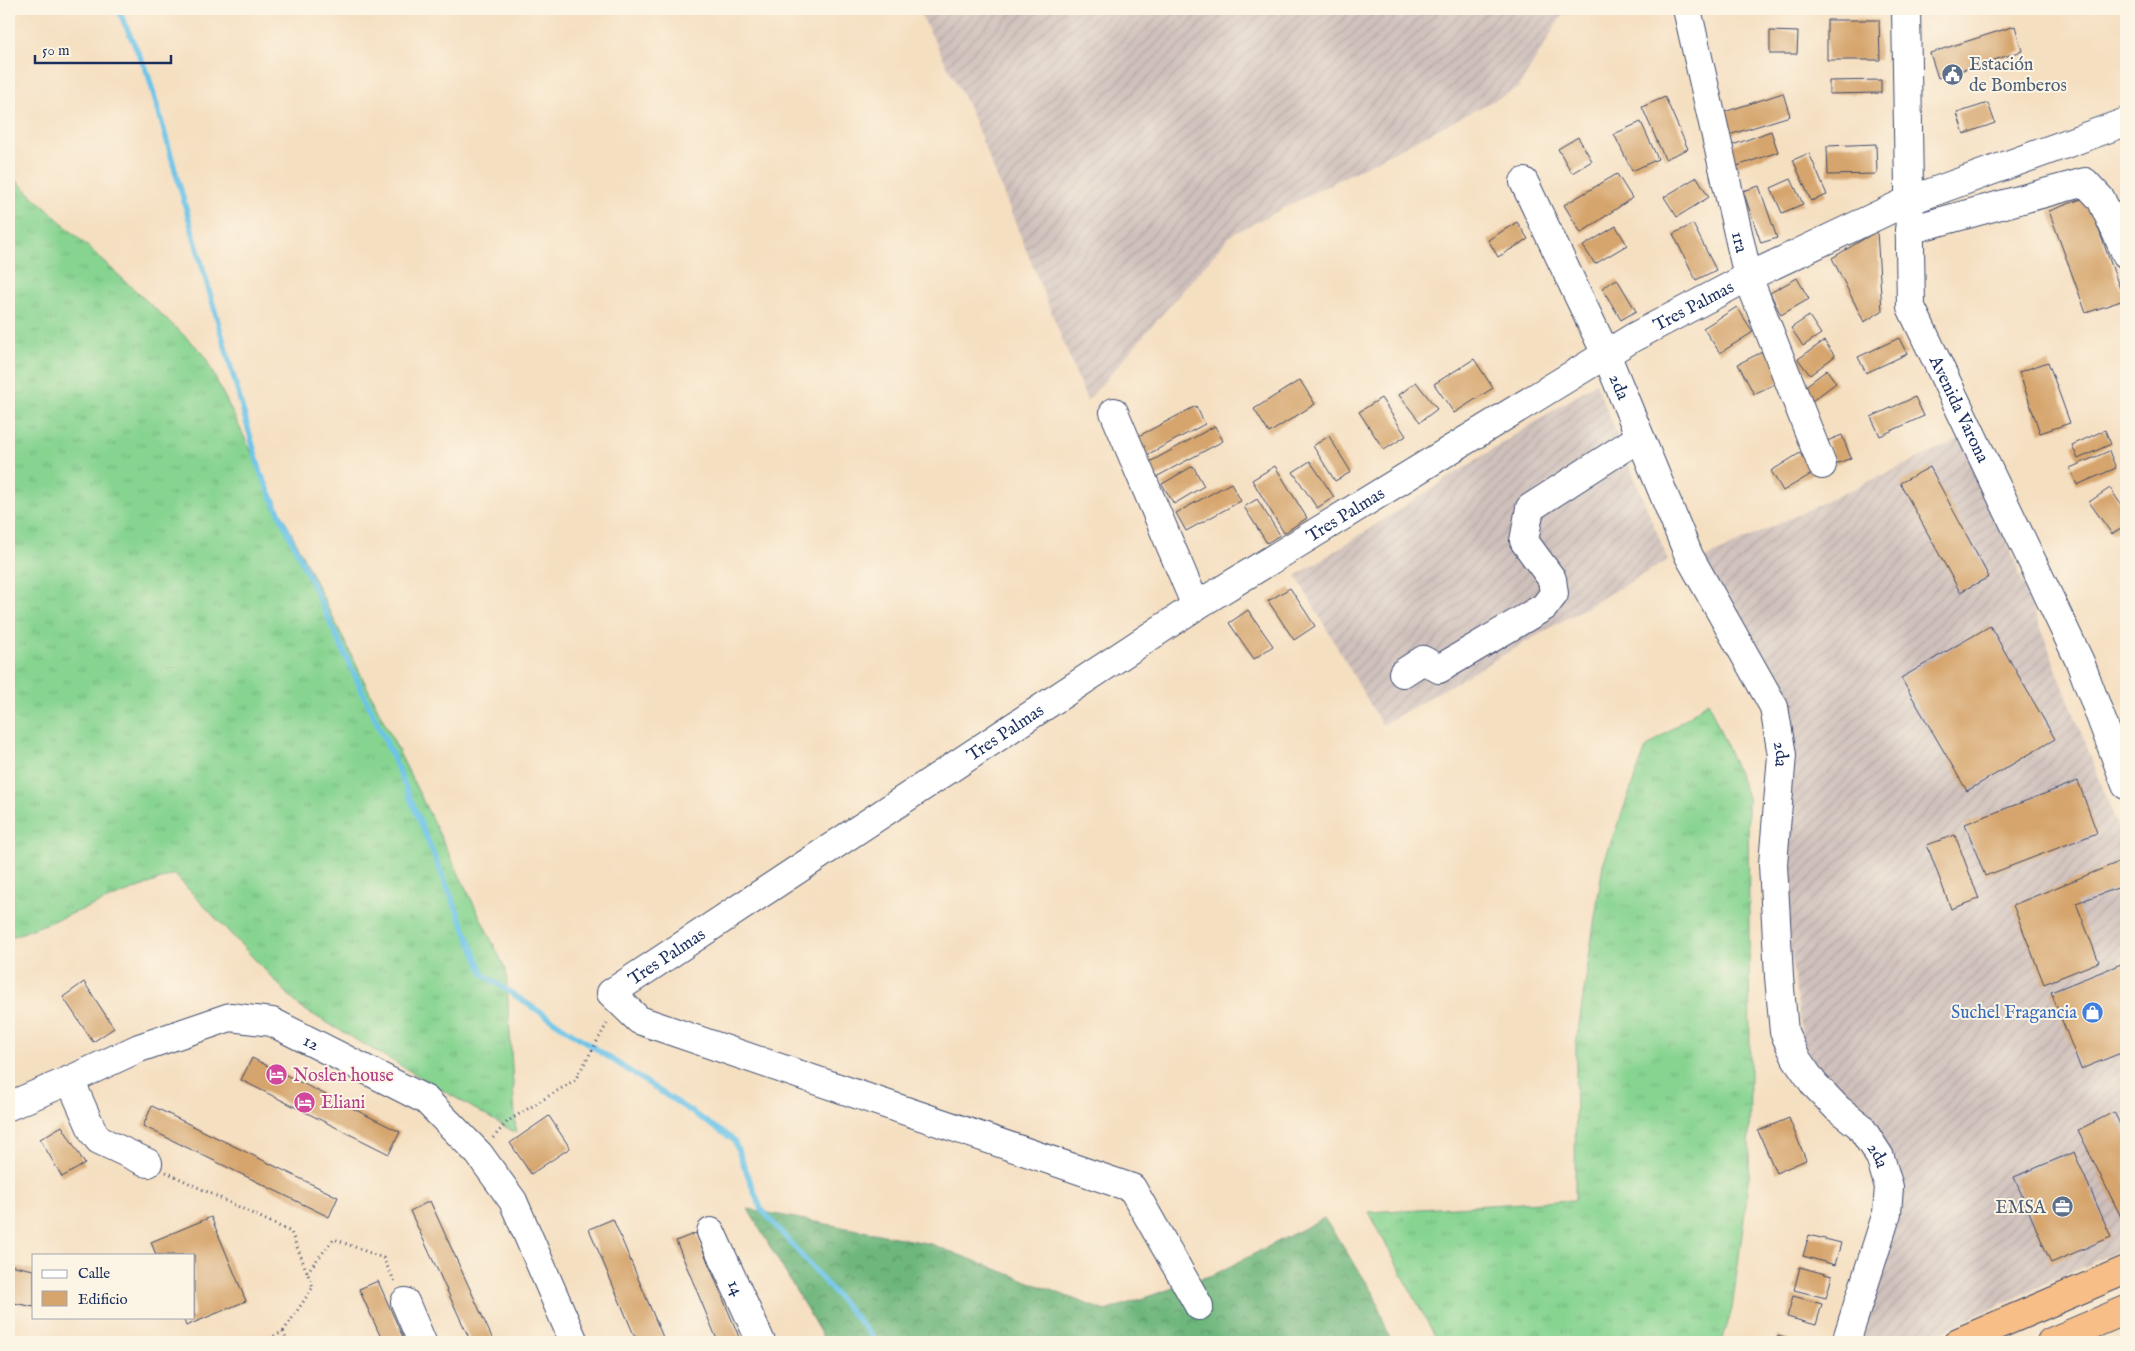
<svg xmlns="http://www.w3.org/2000/svg" width="2135" height="1351" viewBox="0 0 2135 1351" font-family="'IM FELL English',serif">
<style>
.industrial{fill:url(#industrial-furrows)}
.grass{fill:url(#grass-tufts);stroke:#518278}
.forest{fill:url(#forest-crowns);stroke:#44726c}
.lines{fill:none;stroke-linecap:round;stroke-linejoin:round}
.stream{stroke:#6cc4e9;stroke-width:5.5}
.building{fill:#d6a56d}
.minor-casing{stroke:#3c496d;stroke-width:30}
.highway-casing{stroke:#3c496d;stroke-width:30}
.path{stroke:#3c496d;stroke-width:3;stroke-dasharray:1 4;stroke-linecap:butt}
.minor{stroke:#fff;stroke-width:28}
.highway{stroke:#f7be87;stroke-width:28}
.labels{text-anchor:middle;stroke-width:4;stroke-linejoin:round;paint-order:stroke}
.service-label{font-size:18px;fill:#4e5e75;stroke:#fcf5e5;text-anchor:start}
.street-label{font-size:18px;fill:#1b2f5e;stroke:#fcf5e5}
.shop-label{font-size:18px;fill:#366cbe;stroke:#fcf5e5;text-anchor:end}
.hotel-label{font-size:18px;fill:#b23c85;stroke:#fcf5e5;text-anchor:start}
</style>
<defs>
<pattern id="industrial-furrows" width="10" height="10" patternUnits="userSpaceOnUse" patternTransform="scale(1.25)"><rect width="10" height="10" fill="#cfc0bb"/><path d="M-1 1l2-2M0 10L10 0M9 11l2-2" fill="none" stroke="#b1a5a3"/></pattern>
<pattern id="grass-tufts" width="24" height="20" patternUnits="userSpaceOnUse" patternTransform="scale(1.25)"><rect width="24" height="20" fill="#87d491"/><path d="M3 7l-1-3M5 7V3M7 7l1-3M15 17l-1-3M17 17v-4M19 17l1-3" fill="none" stroke="#74b67f"/></pattern>
<pattern id="forest-crowns" width="20" height="18" patternUnits="userSpaceOnUse" patternTransform="scale(1.25)"><rect width="20" height="18" fill="#6db67b"/><path d="M2 6a3 3 0 1 1 6 0M12 15a3 3 0 1 1 6 0" fill="none" stroke="#599468"/></pattern>
</defs>
<rect width="100%" height="100%" fill="#fcf5e5"/>
<filter id="ink" filterUnits="userSpaceOnUse"><feTurbulence type="fractalNoise" baseFrequency=".02" numOctaves="2"/><feDisplacementMap in="SourceGraphic" scale="10" xChannelSelector="R" yChannelSelector="G"/><feConvolveMatrix kernelMatrix="1 2 1 2 8 2 1 2 1" color-interpolation-filters="sRGB"/></filter>
<filter id="wash" filterUnits="userSpaceOnUse"><feTurbulence type="fractalNoise" baseFrequency=".0096" numOctaves="4" result="noise"/><feDisplacementMap in="SourceGraphic" scale="20" xChannelSelector="R" yChannelSelector="G"/><feGaussianBlur stdDeviation="1.12" result="paint"/><feColorMatrix in="noise" values="0 0 0 0 0 0 0 0 0 0 0 0 0 0 0 0 0 1.4 0 .05"/><feComposite in="paint" operator="in"/></filter>
<g filter="url(#wash)">
<rect width="100%" height="100%" fill="#f5dfc1"/>
<path class="industrial" d="M 918,9 L 1566,9 L 1518,88 L 1231,235 L 1087,401 L 969,108 Z
M 1596,383 L 1668,560 L 1382,725 L 1296,576 Z
M 1966,436 L 2126,848 L 2126,1247 L 1919,1342 L 1862,1342 L 1901,1196 L 1803,1045 L 1778,855 L 1787,707 L 1703,559 Z"/>
<path class="grass" d="M 9,174 L 203,353 L 506,970 L 516,1133 L 300,1007 L 174,874 L 9,938 Z
M 1708,702 L 1748,797 L 1750,1062 L 1749,1182 L 1732,1309 L 1722,1342 L 1438,1342 L 1369,1212 L 1575,1200 L 1576,1045 L 1603,864 L 1646,748 Z"/>
<path class="forest" d="M 748,1209 L 931,1244 L 1105,1311 L 1215,1274 L 1324,1218 L 1373,1292 L 1391,1342 L 826,1342 Z"/>
<g class="lines">
<path class="stream" d="M 118,9 L 148,74 L 261,474 L 392,755 L 484,975 L 734,1140 L 761,1209 L 877,1342"/>
</g>
<g id="blocks">
<path class="building" d="M 1827,20 L 1879,20 L 1880,60 L 1827,60 Z
M 2015,26 L 2022,51 L 1938,78 L 1930,53 Z
M 1770,31 L 1798,32 L 1797,54 L 1770,54 Z
M 1881,80 L 1881,93 L 1829,94 L 1829,81 Z
M 1783,93 L 1790,116 L 1729,135 L 1721,113 Z
M 1665,97 L 1688,149 L 1665,159 L 1642,107 Z
M 1988,103 L 1995,123 L 1964,134 L 1957,113 Z
M 1641,122 L 1658,159 L 1632,171 L 1614,134 Z
M 1771,131 L 1778,152 L 1737,166 L 1730,146 Z
M 1578,137 L 1592,161 L 1572,173 L 1558,149 Z
M 1876,144 L 1877,174 L 1828,175 L 1827,146 Z
M 1809,153 L 1827,195 L 1811,201 L 1793,160 Z
M 1617,174 L 1632,198 L 1581,233 L 1564,205 Z
M 1697,177 L 1709,197 L 1677,217 L 1664,197 Z
M 1791,179 L 1803,204 L 1782,213 L 1771,188 Z
M 1759,186 L 1777,238 L 1761,243 L 1743,191 Z
M 2087,197 L 2124,300 L 2086,313 L 2049,211 Z
M 1517,222 L 1528,239 L 1498,257 L 1488,240 Z
M 1693,224 L 1716,270 L 1696,280 L 1673,234 Z
M 1616,226 L 1627,245 L 1595,264 L 1583,246 Z
M 1877,231 L 1882,311 L 1864,322 L 1832,258 Z
M 1797,278 L 1809,299 L 1781,315 L 1770,293 Z
M 1617,279 L 1636,311 L 1621,320 L 1602,288 Z
M 1737,307 L 1753,332 L 1720,353 L 1703,328 Z
M 1809,316 L 1821,334 L 1803,346 L 1791,328 Z
M 1899,338 L 1907,354 L 1866,373 L 1858,357 Z
M 1824,341 L 1835,356 L 1810,375 L 1798,359 Z
M 1768,349 L 1783,380 L 1754,394 L 1738,364 Z
M 1474,359 L 1493,388 L 1454,413 L 1434,384 Z
M 2048,362 L 2070,423 L 2040,433 L 2019,372 Z
M 1827,370 L 1836,383 L 1812,401 L 1803,388 Z
M 1300,380 L 1315,404 L 1269,433 L 1254,409 Z
M 1416,382 L 1437,409 L 1420,422 L 1399,395 Z
M 1915,397 L 1924,416 L 1880,436 L 1871,417 Z
M 1381,398 L 1406,436 L 1384,450 L 1359,412 Z
M 1196,406 L 1205,424 L 1143,457 L 1133,439 Z
M 1215,426 L 1223,441 L 1156,477 L 1148,463 Z
M 2105,430 L 2111,444 L 2078,459 L 2072,445 Z
M 1842,435 L 1851,458 L 1836,464 L 1827,441 Z
M 1329,436 L 1351,472 L 1335,481 L 1313,446 Z
M 2109,451 L 2116,468 L 2077,485 L 2070,468 Z
M 1800,453 L 1813,473 L 1783,491 L 1771,471 Z
M 1310,461 L 1334,497 L 1317,508 L 1293,472 Z
M 1193,466 L 1204,486 L 1174,504 L 1162,484 Z
M 1275,466 L 1307,518 L 1284,533 L 1252,480 Z
M 1930,467 L 1989,577 L 1960,592 L 1900,483 Z
M 1231,483 L 1241,501 L 1186,531 L 1176,513 Z
M 2110,488 L 2126,512 L 2126,525 L 2112,534 L 2089,502 Z
M 1257,499 L 1280,535 L 1267,543 L 1244,507 Z
M 1290,588 L 1315,626 L 1294,640 L 1268,601 Z
M 1248,610 L 1273,646 L 1254,659 L 1229,623 Z
M 1990,626 L 2055,739 L 1967,791 L 1901,678 Z
M 2078,781 L 2097,833 L 1985,876 L 1965,824 Z
M 1955,835 L 1979,899 L 1951,909 L 1927,845 Z
M 2119,862 L 2126,885 L 2076,903 L 2099,962 L 2044,984 L 2013,905 Z
M 2126,962 L 2126,1033 L 2124,1034 L 2126,1040 L 2126,1051 L 2081,1069 L 2051,992 Z
M 84,982 L 114,1028 L 93,1042 L 63,997 Z
M 252,1058 L 400,1132 L 389,1154 L 241,1080 Z
M 152,1106 L 338,1197 L 329,1217 L 143,1126 Z
M 2114,1112 L 2126,1136 L 2126,1214 L 2121,1217 L 2078,1130 Z
M 549,1116 L 570,1148 L 531,1174 L 510,1143 Z
M 1789,1118 L 1806,1160 L 1776,1173 L 1758,1131 Z
M 62,1126 L 85,1164 L 62,1177 L 40,1139 Z
M 2074,1152 L 2111,1237 L 2051,1263 L 2014,1177 Z
M 430,1201 L 494,1342 L 471,1342 L 410,1211 Z
M 211,1217 L 246,1301 L 186,1326 L 183,1317 L 194,1317 L 194,1255 L 156,1255 L 151,1242 Z
M 613,1219 L 665,1342 L 637,1342 L 589,1229 Z
M 696,1233 L 741,1342 L 718,1342 L 676,1241 Z
M 1809,1235 L 1841,1243 L 1835,1265 L 1803,1256 Z
M 9,1265 L 34,1270 L 34,1307 L 9,1302 Z
M 1800,1267 L 1832,1276 L 1826,1298 L 1794,1290 Z
M 378,1281 L 405,1342 L 383,1342 L 359,1289 Z
M 1793,1296 L 1822,1304 L 1816,1325 L 1787,1317 Z
M 1778,1336 L 1798,1342 L 1776,1342 Z"/>
</g>
</g>
<g filter="url(#ink)">
<use href="#blocks" fill-opacity="0" stroke="#3c496d" stroke-width="1"/>
<g class="lines">
<defs>
<g id="minor">
<path id="s1" d="M 1687,9 L 1748,277 L 1822,465"/>
<path id="s2" d="M 1906,9 L 1911,307 L 2080,662 L 2126,785"/>
<path id="s3" d="M 1524,182 L 1606,354 L 1689,556 L 1774,707 L 1782,755 L 1773,864 L 1779,977 L 1784,1032 L 1796,1058 L 1814,1084 L 1837,1108 L 1860,1126 L 1880,1157 L 1889,1187 L 1887,1213 L 1846,1342"/>
<path d="M 1909,230 L 2085,182 L 2101,199 L 2126,254"/>
<path d="M 1114,412 L 1196,606"/>
<path d="M 1403,673 L 1423,660 L 1439,669 L 1544,607 L 1554,594 L 1552,579 L 1524,541 L 1530,508 L 1640,437"/>
<path d="M 70,1080 L 93,1132 L 99,1140 L 148,1163"/>
<path id="s4" d="M 9,1106 L 70,1080 L 139,1048 L 230,1017 L 272,1022 L 426,1100 L 479,1154 L 513,1201 L 574,1342"/>
<path id="s5" d="M 711,1232 L 761,1342"/>
<path d="M 405,1302 L 422,1342"/>
<path id="s6" d="M 1199,1306 L 1132,1188 L 639,1020 L 611,993 L 1196,606 L 1634,337 L 1748,277 L 1908,201 L 2126,122"/>
</g>
<path id="highway" d="M 1958,1342 L 2126,1270
M 2051,1342 L 2126,1310"/>
</defs>
<use href="#minor" class="minor-casing"/>
<use href="#highway" class="highway-casing"/>
<path class="path" d="M 493,1138 L 508,1121 L 575,1080 L 608,1022
M 166,1172 L 291,1232 L 313,1287 L 283,1332
M 307,1272 L 334,1239 L 383,1258 L 396,1284
M 260,1342 L 283,1332 L 287,1342"/>
<use href="#minor" class="minor"/>
<use href="#highway" class="highway"/>
</g>
</g>
<defs>
<symbol id="civic-disc" viewBox="-11 -11 22 22"><circle r="9.5" fill="#5c6f8a" stroke="#fcf5e5"/><path d="M-.6-6.5H3V-4.5H.6V-3L4-1V1h2V6H-6V1h2V-1L-.6-3ZM-1.2 2.5V6h2.4V2.5Z" fill="#fff"/></symbol>
<symbol id="shop-disc" viewBox="-11 -11 22 22"><circle r="9.5" fill="#3f7fe0" stroke="#fcf5e5"/><path d="M-5-2.5h2.3a2.7 3.5 0 0 1 5.4 0H5L5.5 6h-11ZM-1.5-2.5h3a1.5 2.3 0 0 0-3 0Z" fill="#fff"/></symbol>
<symbol id="hotel-disc" viewBox="-11 -11 22 22"><circle r="9.5" fill="#d1479c" stroke="#fcf5e5"/><path d="M-6-4.5h1.5V1H6V5H4.5V3h-9V5H-6ZM-4 0a1.8 1.8 0 1 1 3.6 0ZM.5 0V-2.5h3Q6-2.5 6 0Z" fill="#fff"/></symbol>
<symbol id="office-disc" viewBox="-11 -11 22 22"><circle r="9.5" fill="#5c6f8a" stroke="#fcf5e5"/><path d="M-6-3h4V-5.5h4V-3h4V5H-6ZM-1-4.5V-3h2v-1.5ZM-6 0V1H6V0Z" fill="#fff"/></symbol>
</defs>
<g fill-rule="evenodd">
<use href="#civic-disc" x="1940" y="62" width="25" height="25"/>
<use href="#shop-disc" x="2080" y="1000" width="25" height="25"/>
<use href="#hotel-disc" x="264" y="1062" width="25" height="25"/>
<use href="#hotel-disc" x="292" y="1090" width="25" height="25"/>
<use href="#office-disc" x="2050" y="1194" width="25" height="25"/>
</g>
<g class="labels">
<g class="service-label">
<text x="1969" y="70">Estación<tspan x="1969" dy="21">de Bomberos</tspan></text>
<text x="2046" y="1213" text-anchor="end">EMSA</text>
</g>
<g class="street-label">
<text dy="6" stroke="none"><textPath href="#s1" startOffset="239">1ra</textPath></text>
<text dy="6" stroke="none"><textPath href="#s6" startOffset="1978">Tres Palmas</textPath></text>
<text dy="6" stroke="none"><textPath href="#s3" startOffset="226">2da</textPath></text>
<text dy="6" stroke="none"><textPath href="#s2" startOffset="411">Avenida Varona</textPath></text>
<text dy="6" stroke="none"><textPath href="#s6" startOffset="1572">Tres Palmas</textPath></text>
<text dy="6" stroke="none"><textPath href="#s6" startOffset="1168">Tres Palmas</textPath></text>
<text dy="6" stroke="none"><textPath href="#s3" startOffset="630">2da</textPath></text>
<text dy="6" stroke="none"><textPath href="#s6" startOffset="762">Tres Palmas</textPath></text>
<text dy="6" stroke="none"><textPath href="#s4" startOffset="325">12</textPath></text>
<text dy="6" stroke="none"><textPath href="#s3" startOffset="1066">2da</textPath></text>
<text dy="6" stroke="none"><textPath href="#s5" startOffset="61">14</textPath></text>
</g>
<g class="shop-label">
<text x="2077" y="1018">Suchel Fragancia</text>
</g>
<g class="hotel-label">
<text x="293" y="1081">Noslen house</text>
<text x="321" y="1108">Eliani</text>
</g>
</g>
<rect width="2135" height="1351" fill="none" stroke="#fcf5e5" stroke-width="30"/>
<rect x="32" y="1254" width="162" height="65" fill="#fcf5e5" stroke="#a2a6af"/>
<rect x="42" y="1270" width="25" height="8" fill="#ffffff" stroke="#a2a6af"/>
<text x="78" y="1278" font-size="15" fill="#1b2f5e">Calle</text>
<rect x="42" y="1291" width="25" height="15" fill="#d6a56d" stroke="#a2a6af"/>
<text x="78" y="1304" font-size="15" fill="#1b2f5e">Edificio</text>
<path d="M35 55v8h136v-8" fill="none" stroke="#1b2f5e" stroke-width="2.5"/>
<text x="42" y="55" font-size="15" fill="#1b2f5e" stroke="#fcf5e5" stroke-width="4" paint-order="stroke">50 m</text>
</svg>
